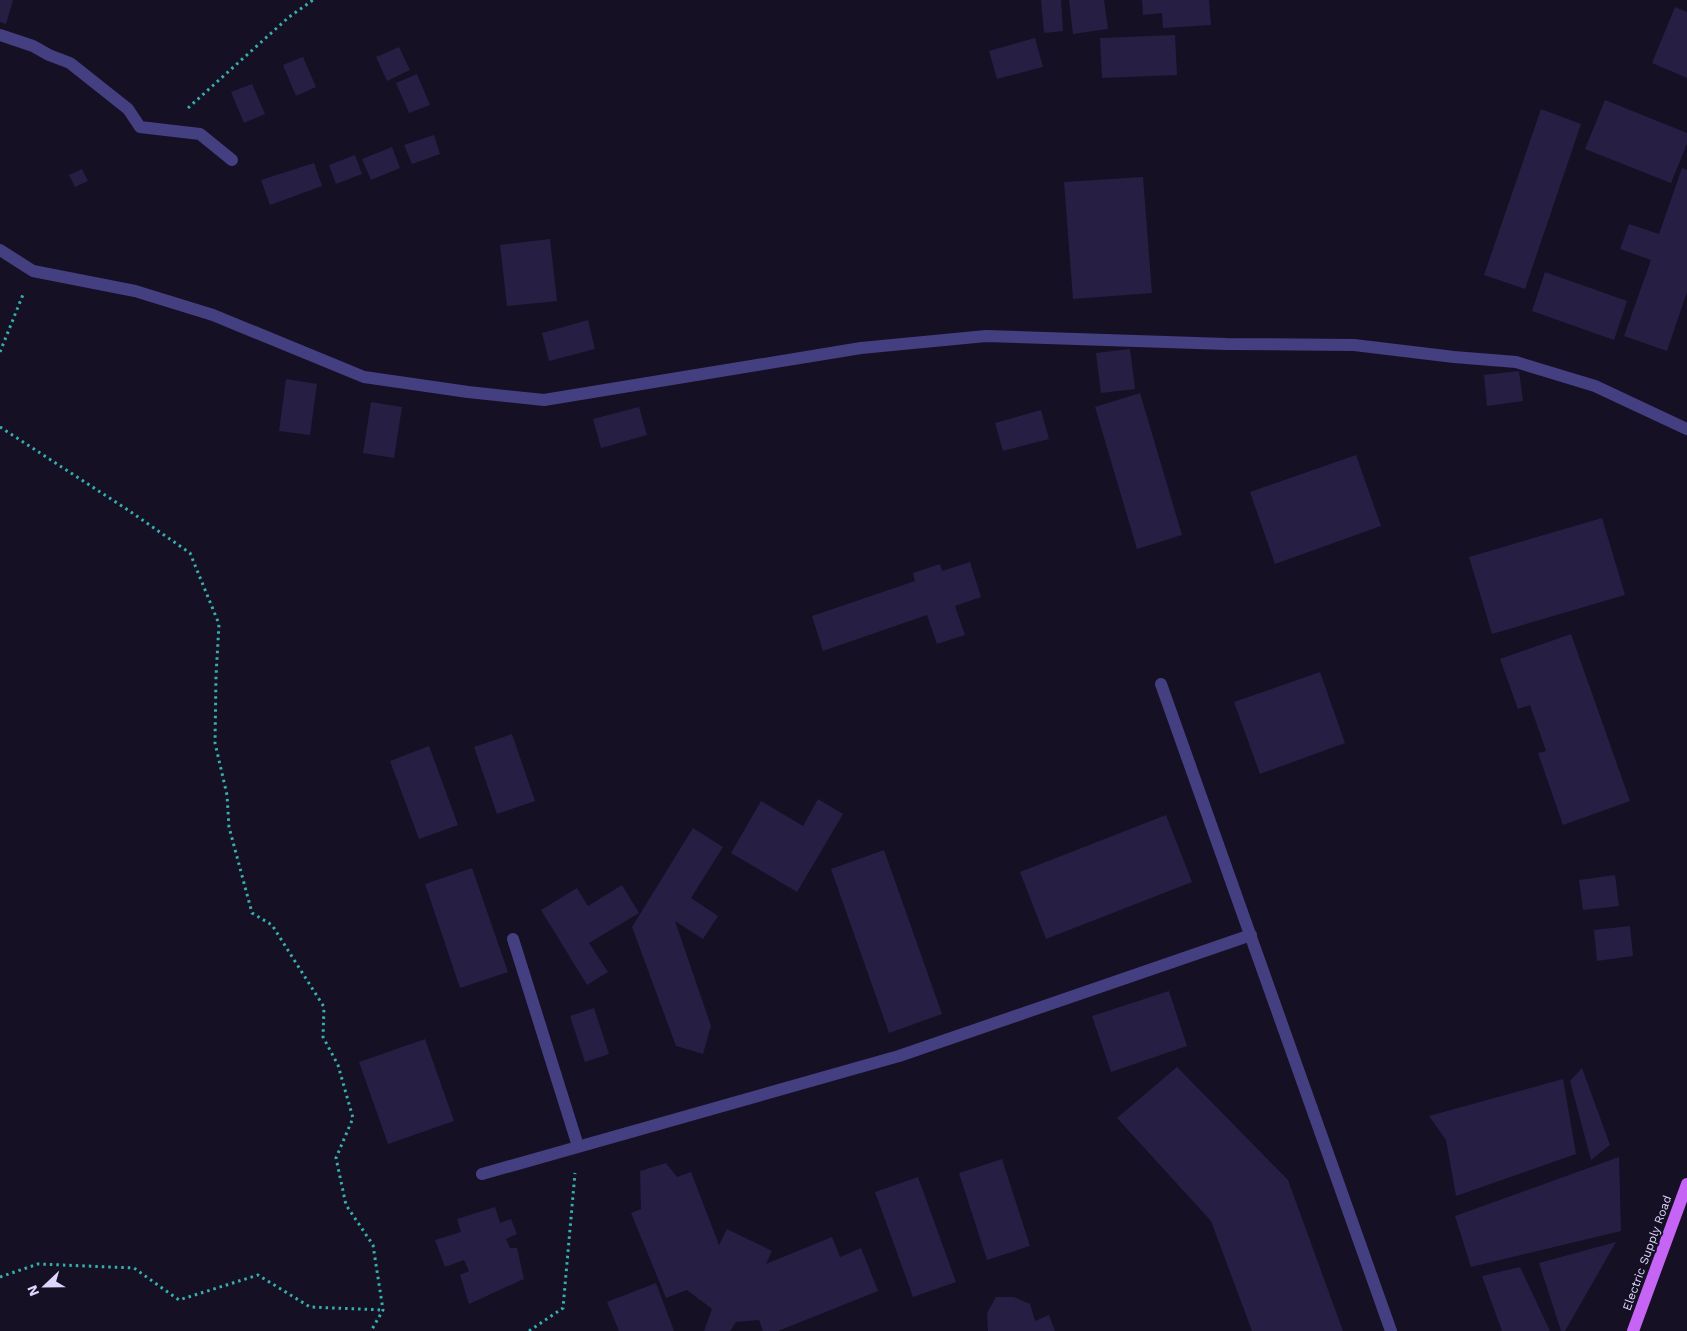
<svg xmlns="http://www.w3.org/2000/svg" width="1687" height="1331" viewBox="0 0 1687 1331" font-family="'Work Sans',sans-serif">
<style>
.building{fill:#271e44}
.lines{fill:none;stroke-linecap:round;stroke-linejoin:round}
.path{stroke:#37afae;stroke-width:3;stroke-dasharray:2.5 4;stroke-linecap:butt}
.minor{stroke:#443f80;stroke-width:12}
.primary{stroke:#c665f5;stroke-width:12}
.labels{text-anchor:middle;stroke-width:4;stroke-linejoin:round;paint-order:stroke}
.street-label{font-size:12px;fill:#ddd6fc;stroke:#151024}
</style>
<rect width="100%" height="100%" fill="#151024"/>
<path class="building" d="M 0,0 L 13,0 L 6,24 L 0,22 Z
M 1041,0 L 1061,0 L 1063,31 L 1044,33 Z
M 1069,0 L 1104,0 L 1108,29 L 1073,34 Z
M 1142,0 L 1209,0 L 1211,25 L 1163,28 L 1162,13 L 1143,15 Z
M 1675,7 L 1687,12 L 1687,78 L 1652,63 Z
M 1175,35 L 1177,75 L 1102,78 L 1100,38 Z
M 1035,38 L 1043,67 L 997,79 L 989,51 Z
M 399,47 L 410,70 L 387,81 L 376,57 Z
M 303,57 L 316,87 L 296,96 L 283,65 Z
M 417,74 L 430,105 L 409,113 L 396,83 Z
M 252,84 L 265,114 L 244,123 L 231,92 Z
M 1605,100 L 1687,133 L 1687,144 L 1671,183 L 1585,149 Z
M 1541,109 L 1581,124 L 1525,289 L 1484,275 Z
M 434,135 L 440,154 L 412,164 L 404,145 Z
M 392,147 L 400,168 L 371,180 L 362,159 Z
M 355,155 L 362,174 L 336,184 L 329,165 Z
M 314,163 L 322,186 L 270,205 L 261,180 Z
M 1682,168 L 1687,170 L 1687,292 L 1667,351 L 1624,336 L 1651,260 L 1620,249 L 1629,224 L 1659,234 Z
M 82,169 L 88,181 L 75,187 L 69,175 Z
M 1143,177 L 1152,293 L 1073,299 L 1064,182 Z
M 550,239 L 557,301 L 507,306 L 500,245 Z
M 1545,272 L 1627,301 L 1614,340 L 1532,311 Z
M 588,320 L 595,349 L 549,361 L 542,333 Z
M 1130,349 L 1135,389 L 1101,393 L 1096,353 Z
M 1519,371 L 1523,401 L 1487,406 L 1484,375 Z
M 286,379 L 317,384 L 310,435 L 279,431 Z
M 1140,393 L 1182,535 L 1137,549 L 1095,407 Z
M 371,402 L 402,407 L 394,458 L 363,453 Z
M 639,407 L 647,435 L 601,448 L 593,419 Z
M 1041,410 L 1049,439 L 1003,451 L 995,423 Z
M 1356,455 L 1381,526 L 1275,564 L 1250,492 Z
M 1602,518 L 1625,595 L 1492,634 L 1469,557 Z
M 970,562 L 981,597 L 955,606 L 965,635 L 937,644 L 927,615 L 823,651 L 812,616 L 915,581 L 913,573 L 940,564 L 942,571 Z
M 1571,634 L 1630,801 L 1563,825 L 1538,753 L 1546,751 L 1530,705 L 1518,709 L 1500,659 Z
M 1320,672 L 1345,743 L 1260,774 L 1234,702 Z
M 512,734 L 535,801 L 497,814 L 474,747 Z
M 429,746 L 458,825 L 419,839 L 390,761 Z
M 818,799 L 843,814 L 797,892 L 731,853 L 761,801 L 803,826 Z
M 1166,815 L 1192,882 L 1046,939 L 1020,872 Z
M 693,828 L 723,847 L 691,898 L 718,916 L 703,939 L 675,921 L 711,1026 L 703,1054 L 676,1046 L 632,927 Z
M 884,850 L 942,1014 L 889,1033 L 831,869 Z
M 472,868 L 508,972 L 460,988 L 425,884 Z
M 1615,875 L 1619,906 L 1583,910 L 1579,880 Z
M 622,885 L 639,913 L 589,943 L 608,972 L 587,985 L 541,910 L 577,888 L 588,906 Z
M 1630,926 L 1633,956 L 1597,961 L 1594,930 Z
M 1169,991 L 1187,1046 L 1111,1072 L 1092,1016 Z
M 594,1008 L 609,1054 L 585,1062 L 570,1016 Z
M 425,1039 L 454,1121 L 388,1144 L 359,1062 Z
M 1177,1067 L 1288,1180 L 1343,1331 L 1252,1331 L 1211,1221 L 1117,1118 Z
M 1582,1068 L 1610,1145 L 1591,1160 L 1570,1081 Z
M 1563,1079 L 1576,1154 L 1456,1196 L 1446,1140 L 1429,1116 Z
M 1619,1157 L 1621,1231 L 1471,1267 L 1455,1216 Z
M 1002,1159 L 1030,1246 L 987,1260 L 959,1173 Z
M 666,1163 L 677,1177 L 691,1172 L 719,1245 L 727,1229 L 772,1251 L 766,1264 L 832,1237 L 840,1257 L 861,1248 L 878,1291 L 778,1331 L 763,1331 L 759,1320 L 736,1322 L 730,1331 L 704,1331 L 712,1309 L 687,1290 L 666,1298 L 631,1213 L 641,1209 L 640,1171 Z
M 918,1177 L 956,1282 L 913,1297 L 875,1192 Z
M 495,1207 L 500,1223 L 511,1219 L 517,1234 L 506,1239 L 510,1248 L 517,1248 L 524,1279 L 469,1304 L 460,1275 L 469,1271 L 464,1260 L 445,1267 L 435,1240 L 461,1232 L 457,1219 Z
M 1616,1242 L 1565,1331 L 1561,1331 L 1539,1263 Z
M 1520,1267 L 1550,1331 L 1502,1331 L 1482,1276 Z
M 656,1283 L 674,1331 L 619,1331 L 607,1302 Z
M 996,1297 L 1014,1297 L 1030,1304 L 1035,1321 L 1049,1315 L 1055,1331 L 988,1331 L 987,1313 Z"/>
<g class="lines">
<path class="path" d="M 188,108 L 289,17 L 313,0
M 0,352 L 24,292
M 0,427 L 128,510 L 190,553 L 219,624 L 216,676 L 215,743 L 227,795 L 229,827 L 252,913 L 272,925 L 324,1007 L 323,1037 L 338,1065 L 353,1118 L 336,1158 L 346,1205 L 373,1245 L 383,1310 L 371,1331
M 0,1277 L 38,1264 L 134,1268 L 179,1300 L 258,1275 L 310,1307 L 383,1310
M 529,1331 L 563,1308 L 575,1173"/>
<path class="minor" d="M 0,35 L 33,46 L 49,55 L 70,63 L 128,109 L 140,127 L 200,134 L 232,160
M 0,250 L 33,271 L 135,291 L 213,315 L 364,377 L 468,392 L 544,400 L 861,348 L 986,336 L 1226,344 L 1354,345 L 1454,357 L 1516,362 L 1595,386 L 1687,429
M 1161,684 L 1391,1331
M 513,939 L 578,1146
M 482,1174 L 899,1056 L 1251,935"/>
<path class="primary" d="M 1633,1331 L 1687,1184"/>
</g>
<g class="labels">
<g class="street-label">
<text transform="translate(1647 1253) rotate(-70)" y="4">Electric Supply Road</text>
</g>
</g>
<g transform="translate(45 1286) rotate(248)" stroke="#151024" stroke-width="4" paint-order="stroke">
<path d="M0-4L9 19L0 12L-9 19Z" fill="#ddd6fc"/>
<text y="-8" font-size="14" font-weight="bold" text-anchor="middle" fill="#ddd6fc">N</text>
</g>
</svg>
